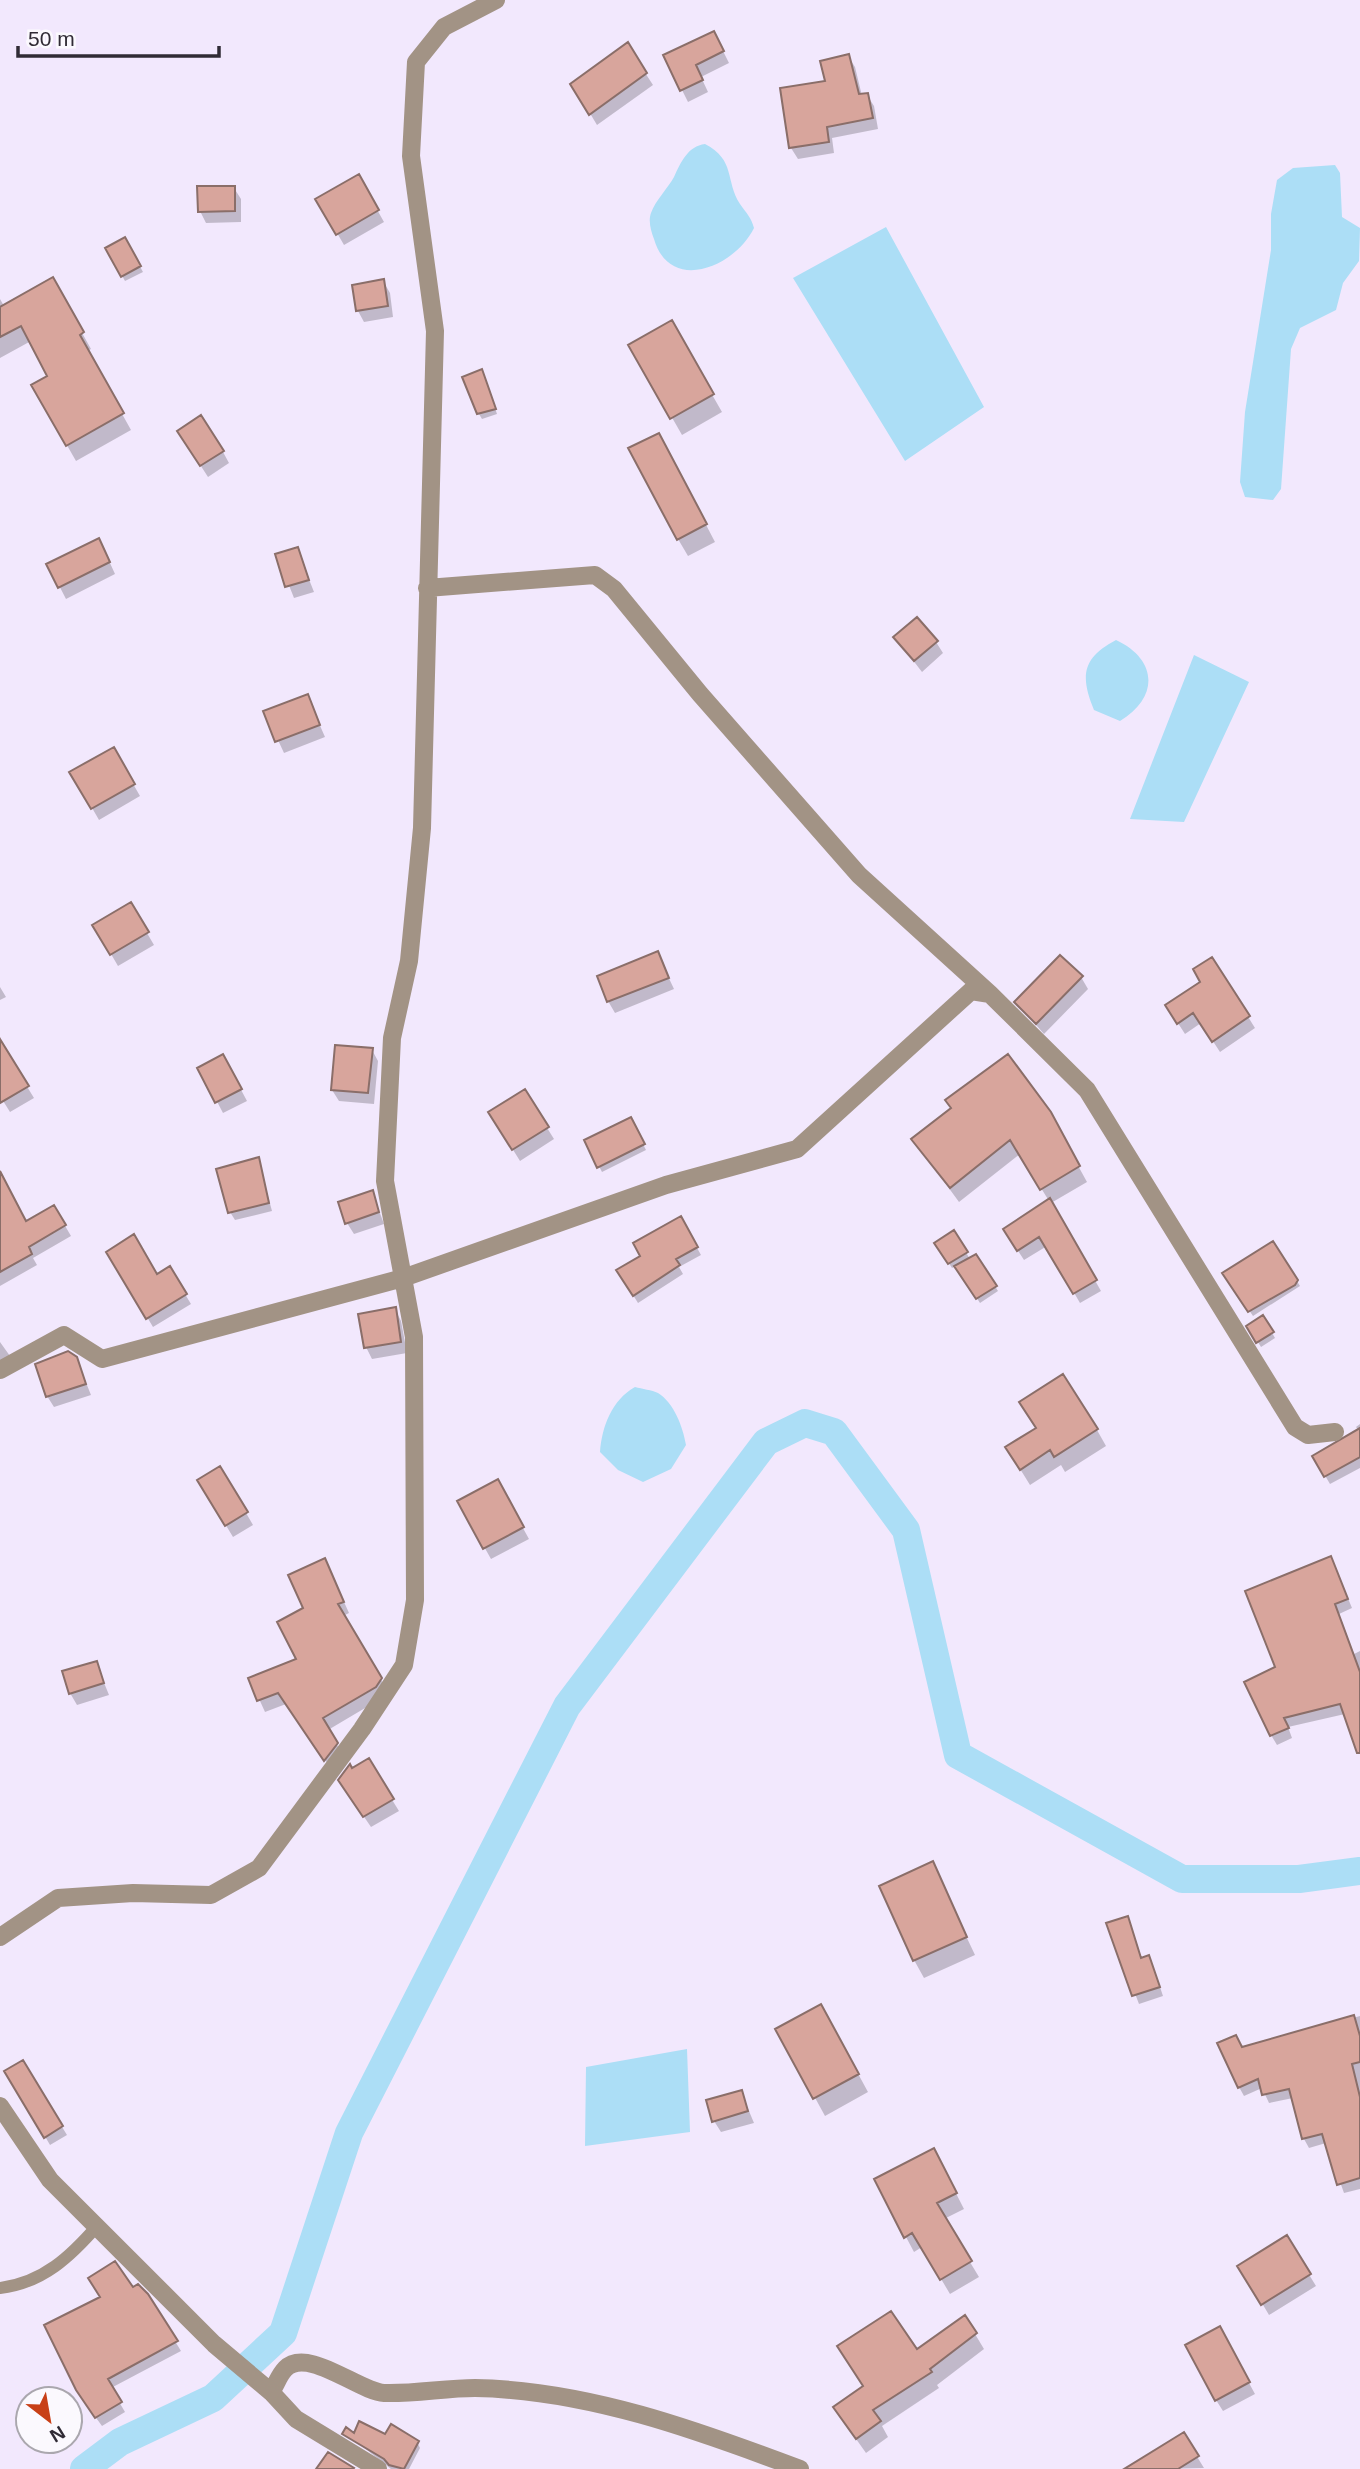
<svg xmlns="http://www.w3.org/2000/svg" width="1360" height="2469" viewBox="0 0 1360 2469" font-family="Arial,sans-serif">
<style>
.water{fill:#acdef6}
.shadow{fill:#0003}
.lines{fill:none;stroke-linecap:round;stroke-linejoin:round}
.canal{stroke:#acdef6;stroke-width:28}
.building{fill:#d8a59c;stroke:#8a6e69;stroke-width:2}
.lane{stroke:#a29385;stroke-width:12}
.street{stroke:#a29385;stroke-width:18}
</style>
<rect width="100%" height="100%" fill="#f2e8fd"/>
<path class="water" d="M 705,144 C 736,160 725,181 740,204 C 747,214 751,217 754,228 C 735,267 670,294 654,239 C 651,231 648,221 651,213 C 655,201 668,188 674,177 C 681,162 688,146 705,144 Z
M 1335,165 L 1340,173 L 1342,217 L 1360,228 L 1359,261 L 1343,283 L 1336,310 L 1300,328 L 1291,349 L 1281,489 L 1273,500 L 1245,497 L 1240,482 L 1245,412 L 1271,250 L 1271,214 L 1277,180 L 1293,168 Z
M 886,227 L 984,407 L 905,461 L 793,278 Z
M 1116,640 C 1157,659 1160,697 1120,721 L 1094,710 C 1080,676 1082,658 1116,640 Z
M 1194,655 L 1249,682 L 1184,822 L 1130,819 Z
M 635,1387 C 642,1389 652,1390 658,1393 C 674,1403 683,1427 686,1445 L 671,1469 L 643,1482 L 618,1470 L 600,1452 C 602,1426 612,1400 635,1387 Z
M 687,2049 L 690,2132 L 585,2146 L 586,2067 Z"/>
<path class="shadow" d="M 627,45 L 653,85 L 597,125 L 579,95 L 605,64 L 603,60 Z
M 720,45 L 729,63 L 701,77 L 708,92 L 688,102 L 665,56 Z
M 848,56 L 855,67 L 862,96 L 867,95 L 874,106 L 878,129 L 832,138 L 834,153 L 798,159 L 791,148 L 827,82 Z
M 358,176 L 384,222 L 344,245 L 318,200 Z
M 234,188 L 241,199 L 241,222 L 206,223 L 200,211 Z
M 125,239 L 143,272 L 125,281 L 107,249 Z
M 52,279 L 91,349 L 87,351 L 131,430 L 76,461 L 33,386 L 50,376 L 31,341 L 0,358 L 0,299 L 4,306 Z
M 383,281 L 390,293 L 393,317 L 364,322 L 358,311 Z
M 671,323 L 722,412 L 682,435 L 631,346 Z
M 484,376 L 497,414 L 482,419 L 479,414 Z
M 186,443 L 223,452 L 229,463 L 208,477 Z
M 668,452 L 715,542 L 688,556 L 678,539 Z
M 297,549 L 314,592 L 294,598 L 277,555 Z
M 105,552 L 115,574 L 66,599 L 48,564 Z
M 895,637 L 936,642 L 943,653 L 922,672 Z
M 307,696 L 325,737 L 284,753 L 265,712 Z
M 113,749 L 140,796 L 99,820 L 72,773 Z
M 130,904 L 154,945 L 118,966 L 94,925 Z
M 657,953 L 674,989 L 615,1013 L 608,1001 Z
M 1212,959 L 1255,1028 L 1220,1052 L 1201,1023 L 1185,1034 L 1174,1017 L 1202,982 Z
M 1081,977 L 1088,989 L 1044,1034 L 1016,1002 Z
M 0,987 L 6,997 L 0,1000 Z
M 4,1049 L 34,1098 L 10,1112 L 0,1096 L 0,1051 Z
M 372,1050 L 378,1061 L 374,1104 L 339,1101 L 332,1090 Z
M 223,1056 L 247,1101 L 223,1113 L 200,1069 Z
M 524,1091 L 554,1139 L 520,1161 L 490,1113 Z
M 1049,1113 L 1087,1182 L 1051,1203 L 1101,1291 L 1080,1303 L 1047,1246 L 1024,1260 L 1011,1240 L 1049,1201 L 1020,1154 L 959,1202 L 913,1139 Z
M 630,1119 L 646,1150 L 602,1172 L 586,1141 Z
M 258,1159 L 272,1211 L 235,1220 L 230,1212 Z
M 0,1174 L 26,1223 L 54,1207 L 71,1236 L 33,1258 L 37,1265 L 0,1286 Z
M 372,1192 L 384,1224 L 354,1234 L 347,1223 Z
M 681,1219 L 701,1255 L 679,1267 L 683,1274 L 638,1303 L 618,1271 L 642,1256 Z
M 953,1232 L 970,1259 L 976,1256 L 998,1291 L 980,1303 L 956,1266 L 952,1268 L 936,1243 Z
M 1273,1243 L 1300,1286 L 1253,1316 L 1228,1279 Z
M 108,1252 L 156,1277 L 169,1268 L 191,1304 L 153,1327 Z
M 395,1309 L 401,1321 L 407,1353 L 372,1359 L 366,1347 Z
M 1263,1317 L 1275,1338 L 1261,1347 L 1248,1326 Z
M 0,1342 L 15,1363 L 0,1375 Z
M 76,1358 L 91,1395 L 54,1407 L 47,1396 Z
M 1360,1424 L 1360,1468 L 1330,1484 L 1314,1457 L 1359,1431 L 1356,1427 Z
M 1097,1430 L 1106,1446 L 1065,1472 L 1061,1465 L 1030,1485 L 1017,1464 Z
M 220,1468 L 253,1525 L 233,1537 L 199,1481 Z
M 497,1481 L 529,1539 L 491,1559 L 459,1502 Z
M 1335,1567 L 1352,1608 L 1339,1614 L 1354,1654 L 1360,1651 L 1360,1748 L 1345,1714 L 1288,1727 L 1292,1738 L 1277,1745 L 1271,1735 L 1278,1668 Z
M 330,1571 L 349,1613 L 343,1616 L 387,1690 L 382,1698 L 328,1730 L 343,1755 L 332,1770 L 286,1704 L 265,1712 L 250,1679 L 298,1660 L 305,1609 Z
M 96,1663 L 109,1695 L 77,1705 L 70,1693 Z
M 368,1761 L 399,1811 L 371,1827 L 347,1792 L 351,1771 Z
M 932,1864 L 975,1955 L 924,1978 L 914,1960 Z
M 1128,1918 L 1142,1959 L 1148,1957 L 1153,1966 L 1163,1996 L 1139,2004 L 1121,1957 Z
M 1360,2016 L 1360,2189 L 1344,2193 L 1326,2143 L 1309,2148 L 1304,2139 L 1293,2098 L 1269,2103 L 1262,2088 L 1244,2096 L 1239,2087 L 1242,2049 Z
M 831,2024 L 868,2092 L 825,2116 L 778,2030 Z
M 22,2062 L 67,2135 L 50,2145 L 7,2071 Z
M 741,2092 L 754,2123 L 721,2132 L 714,2121 Z
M 942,2166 L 964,2209 L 944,2219 L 979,2277 L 950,2294 L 922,2247 L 914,2252 L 906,2237 Z
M 1286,2237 L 1316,2286 L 1269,2315 L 1240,2266 Z
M 132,2290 L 147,2295 L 181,2351 L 111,2388 L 125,2412 L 102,2426 L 83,2400 Z
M 1219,2328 L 1255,2394 L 1223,2411 L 1216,2400 Z
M 975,2334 L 984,2349 L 937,2385 L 939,2388 L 882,2426 L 888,2437 L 866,2453 L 844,2422 L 916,2352 Z
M 1183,2434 L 1204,2468 L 1153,2469 Z
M 385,2436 L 417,2442 L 420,2448 L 409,2469 L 391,2469 L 353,2439 Z"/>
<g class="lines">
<path class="canal" d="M 84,2469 L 120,2442 L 213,2398 L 283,2333 L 349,2133 L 567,1706 L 766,1442 L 805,1423 L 834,1432 L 906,1530 L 958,1755 L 1182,1879 L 1299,1879 L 1360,1871"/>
</g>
<path class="building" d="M 714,31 L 724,51 L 696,65 L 703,80 L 680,91 L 663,55 Z
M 628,42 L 647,73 L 589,115 L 570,84 Z
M 849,54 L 859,94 L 868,93 L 873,118 L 827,127 L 829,142 L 789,148 L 780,88 L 825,81 L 820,61 Z
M 359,174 L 379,210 L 336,235 L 315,199 Z
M 197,186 L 235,186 L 235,211 L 198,212 Z
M 125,237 L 141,266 L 121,277 L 105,248 Z
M 53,277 L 84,332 L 80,335 L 124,413 L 66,446 L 31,385 L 47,376 L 21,326 L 0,337 L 0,307 Z
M 384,279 L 388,306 L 356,311 L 352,285 Z
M 672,320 L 714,394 L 670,419 L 628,345 Z
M 482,369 L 496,409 L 477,414 L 462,377 Z
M 201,415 L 224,451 L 200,466 L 177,431 Z
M 659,433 L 707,524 L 677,540 L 628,448 Z
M 99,538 L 110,562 L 58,588 L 46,564 Z
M 298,547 L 309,580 L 285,587 L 275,554 Z
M 917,617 L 938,641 L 914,661 L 893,637 Z
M 308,694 L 320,725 L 275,742 L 263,711 Z
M 114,747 L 135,784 L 91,809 L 69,772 Z
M 131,902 L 149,932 L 110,955 L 92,925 Z
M 658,951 L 669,978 L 607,1002 L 597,976 Z
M 1060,955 L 1083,976 L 1036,1024 L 1014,1002 Z
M 1212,957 L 1250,1016 L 1212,1042 L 1193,1013 L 1177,1024 L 1165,1005 L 1200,982 L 1193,969 Z
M 0,1039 L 29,1086 L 0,1103 Z
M 335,1045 L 373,1048 L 368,1093 L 331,1090 Z
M 223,1054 L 242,1089 L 215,1103 L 197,1068 Z
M 1008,1054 L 1051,1112 L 1080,1166 L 1040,1190 L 1010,1140 L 950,1188 L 911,1139 L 951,1108 L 945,1100 Z
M 525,1089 L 549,1127 L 512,1150 L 488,1112 Z
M 631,1117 L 645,1144 L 597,1168 L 584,1140 Z
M 259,1157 L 269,1203 L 228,1213 L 216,1169 Z
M 0,1171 L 26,1221 L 54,1205 L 66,1225 L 29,1247 L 32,1254 L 0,1272 Z
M 373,1190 L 379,1212 L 345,1224 L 338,1202 Z
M 1050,1198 L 1097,1280 L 1073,1294 L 1039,1237 L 1017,1251 L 1003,1229 Z
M 681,1216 L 698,1247 L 676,1259 L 680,1265 L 633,1296 L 616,1270 L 640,1256 L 633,1243 Z
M 954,1230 L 968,1252 L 948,1264 L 934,1243 Z
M 134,1234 L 157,1274 L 170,1266 L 187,1294 L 146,1319 L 106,1252 Z
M 1273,1241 L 1298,1280 L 1295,1285 L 1248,1312 L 1222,1273 Z
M 976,1254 L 997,1286 L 976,1299 L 954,1266 Z
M 396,1307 L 401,1342 L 364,1348 L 358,1314 Z
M 1263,1315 L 1274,1332 L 1256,1343 L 1246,1326 Z
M 68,1351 L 77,1357 L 86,1384 L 46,1397 L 35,1364 Z
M 1063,1374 L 1098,1429 L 1054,1457 L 1050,1450 L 1020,1470 L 1005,1447 L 1036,1428 L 1019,1402 Z
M 1360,1428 L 1360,1457 L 1324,1477 L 1312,1456 Z
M 220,1466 L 248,1512 L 225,1526 L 197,1480 Z
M 498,1479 L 524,1527 L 483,1549 L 457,1501 Z
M 1331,1556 L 1348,1599 L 1335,1604 L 1360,1672 L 1360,1753 L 1357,1753 L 1340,1704 L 1284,1718 L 1289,1728 L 1270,1736 L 1244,1682 L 1275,1667 L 1245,1591 Z
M 325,1558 L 344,1602 L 338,1604 L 382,1678 L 376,1687 L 323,1718 L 338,1743 L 324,1761 L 278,1693 L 257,1701 L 248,1678 L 296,1659 L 277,1622 L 303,1608 L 288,1575 Z
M 97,1661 L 104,1683 L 69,1694 L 62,1671 Z
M 369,1758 L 394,1799 L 363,1817 L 338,1780 L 350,1764 L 352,1768 Z
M 933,1861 L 967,1937 L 913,1961 L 879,1886 Z
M 1128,1916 L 1141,1958 L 1149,1955 L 1160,1987 L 1132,1996 L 1106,1923 Z
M 821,2004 L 859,2074 L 813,2099 L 775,2029 Z
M 1354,2015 L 1360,2036 L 1360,2062 L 1352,2064 L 1360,2097 L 1360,2178 L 1337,2185 L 1322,2134 L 1302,2139 L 1289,2089 L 1262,2095 L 1258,2079 L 1238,2088 L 1217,2043 L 1236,2035 L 1242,2047 Z
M 23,2060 L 63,2126 L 44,2138 L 4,2071 Z
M 742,2090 L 748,2111 L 712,2122 L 706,2100 Z
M 934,2148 L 957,2193 L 937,2203 L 972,2261 L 940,2280 L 912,2233 L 904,2238 L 874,2179 Z
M 1287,2235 L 1311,2274 L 1261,2305 L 1237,2266 Z
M 115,2261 L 133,2287 L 138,2284 L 148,2294 L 178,2341 L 108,2379 L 122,2402 L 95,2418 L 76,2390 L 44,2325 L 100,2297 L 88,2278 Z
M 891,2311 L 917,2349 L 965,2315 L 977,2333 L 930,2369 L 932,2372 L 873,2410 L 881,2421 L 856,2439 L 833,2407 L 863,2386 L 837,2346 Z
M 1220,2326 L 1250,2382 L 1215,2401 L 1185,2345 Z
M 359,2421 L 385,2434 L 391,2424 L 419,2441 L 404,2469 L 389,2465 L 384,2459 L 342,2434 L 346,2427 L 354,2433 Z
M 1184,2432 L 1199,2456 L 1178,2469 L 1124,2469 Z
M 328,2452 L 354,2468 L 353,2469 L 316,2469 Z"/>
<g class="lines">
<path class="lane" d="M 0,2288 C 43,2283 71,2256 98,2225"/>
<path class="street" d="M 427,588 L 595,575 L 614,589 L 700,694 L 859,875 L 990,994 L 1087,1090 L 1295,1427 L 1308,1435 L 1335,1432
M 0,1370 L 64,1335 L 102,1359 L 403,1278 L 666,1185 L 797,1149 L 971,991 L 990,994
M 0,1937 L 58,1898 L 133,1893 L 211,1895 L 259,1868 L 362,1729 L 404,1665 L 415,1600 L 414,1337 L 385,1181 L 392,1038 L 409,961 L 422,828 L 435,331 L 411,156 L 416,62 L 444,27 L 496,0
M 0,2106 L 50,2180 L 214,2344 L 271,2392 L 296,2419 L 378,2469
M 271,2392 C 276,2385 279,2375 285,2369 C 307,2346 360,2392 384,2393 C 415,2394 445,2388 475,2388 C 587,2390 697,2430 800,2469"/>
</g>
<g transform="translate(49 2420) rotate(149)"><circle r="33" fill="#fbf9fe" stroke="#aaa7ae" stroke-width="2"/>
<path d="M0-5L12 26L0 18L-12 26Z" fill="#c84017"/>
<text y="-10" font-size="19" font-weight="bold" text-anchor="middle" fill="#302b35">N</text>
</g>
<path d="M18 46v10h201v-10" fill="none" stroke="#302b35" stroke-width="3.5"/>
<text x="28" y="46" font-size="21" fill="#302b35" stroke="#fbf9fe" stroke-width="5" paint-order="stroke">50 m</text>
</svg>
